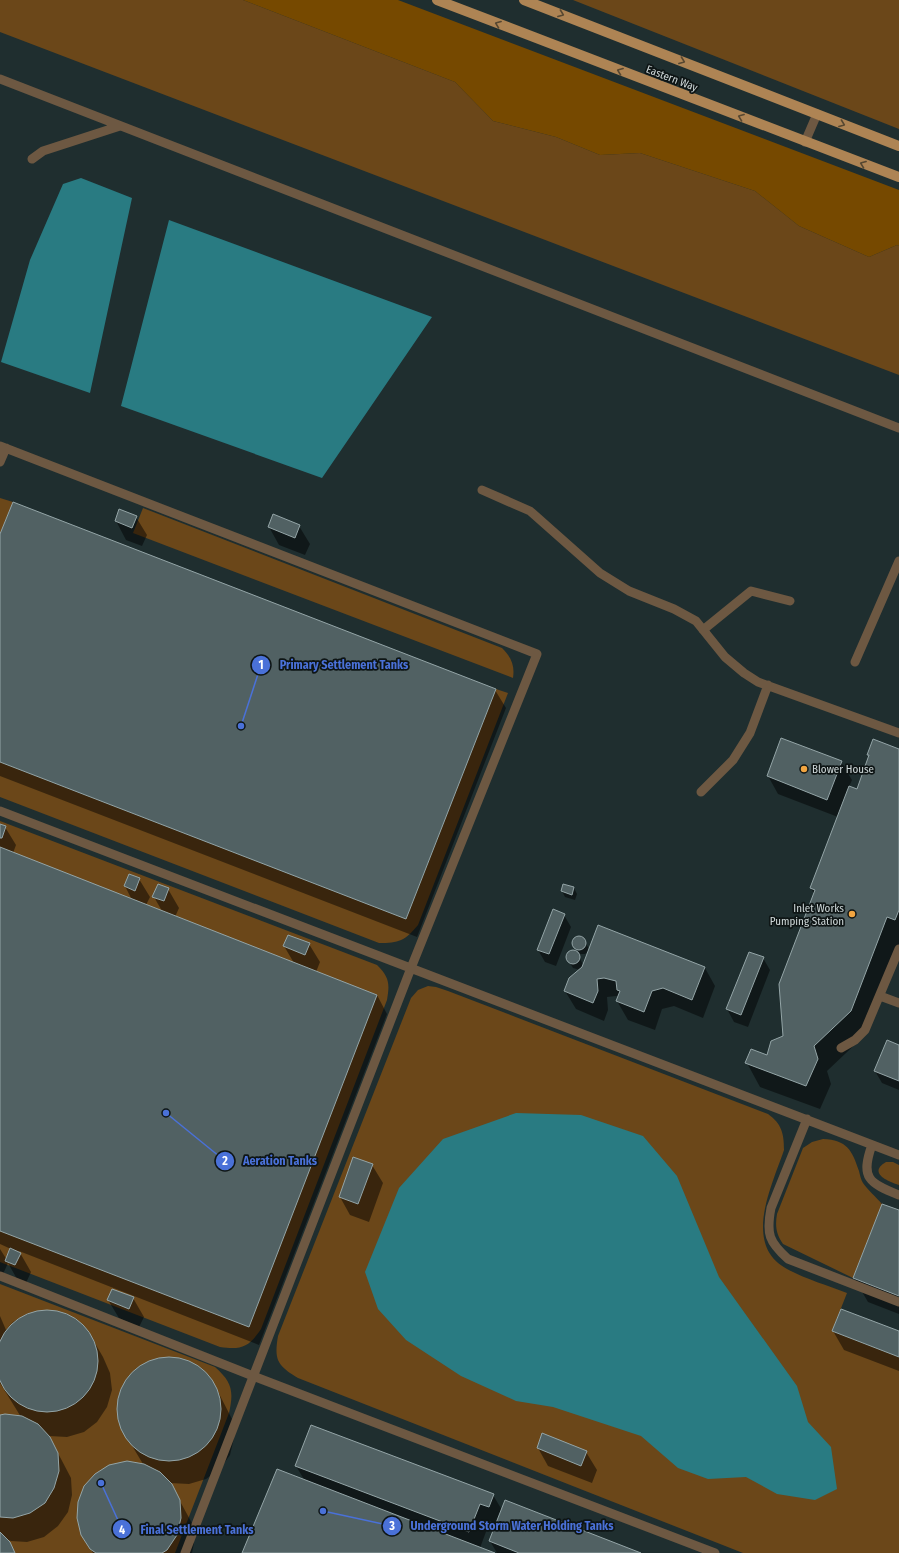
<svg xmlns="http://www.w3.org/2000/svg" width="899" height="1553" viewBox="0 0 899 1553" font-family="'Fira Sans Condensed',sans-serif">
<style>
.green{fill:#6b4719}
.forest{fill:#764900}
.water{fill:#297b82}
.shadow{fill:#0007}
.building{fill:#516163;stroke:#94a5a7}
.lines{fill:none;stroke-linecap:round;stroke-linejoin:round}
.service{stroke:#6d5842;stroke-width:9}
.primary{stroke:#ae8454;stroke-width:10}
.oneway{stroke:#564731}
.poi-dot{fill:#f2a541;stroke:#0e1515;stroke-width:1.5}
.labels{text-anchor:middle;stroke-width:3.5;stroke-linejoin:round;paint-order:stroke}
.street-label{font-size:11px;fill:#d0d9da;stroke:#0e1515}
.poi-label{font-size:11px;fill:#d0d9da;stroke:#0e1515;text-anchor:start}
.leader{fill:none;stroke:#4a71d8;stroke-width:1.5}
.callout-dot{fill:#4a71d8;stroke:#0e1515;stroke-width:1.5}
.mark-label{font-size:12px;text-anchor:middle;font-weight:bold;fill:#fff}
.callout-label{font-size:12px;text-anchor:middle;font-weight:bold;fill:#4a71d8;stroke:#0e1515;stroke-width:3.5;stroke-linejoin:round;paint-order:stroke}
</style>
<rect width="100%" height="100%" fill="#1f2e2f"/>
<path class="green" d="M 0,0 L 243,0 L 455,82 L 493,121 L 556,137 L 600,155 L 640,153 L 755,191 L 799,226 L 869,257 L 897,245 L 899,246 L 899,375 L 0,32 Z
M 573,0 L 899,0 L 899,129 Z
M 0,498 L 13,502 L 0,534 Z
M 143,508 L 502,648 C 511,657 515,665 513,678 L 133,533 Z
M 496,689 L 508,693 L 418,925 C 405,941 399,943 379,943 L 0,797 L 0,762 L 406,919 Z
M 0,821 L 377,965 C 389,977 390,983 387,1000 L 261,1329 C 249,1347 242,1350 220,1347 L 0,1262 Z
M 428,986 L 436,987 L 448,991 L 768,1114 C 782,1124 784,1134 784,1150 C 772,1186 742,1245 787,1269 C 805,1279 827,1285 847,1293 L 832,1331 L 899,1357 L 899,1553 L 743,1553 L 298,1378 C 277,1365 274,1360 278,1336 L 411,998 L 418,990 Z
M 823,1139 C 847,1140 852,1150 859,1171 C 860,1175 861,1180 863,1183 C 866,1188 877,1198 882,1204 L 853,1278 L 783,1244 C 776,1234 775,1226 777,1214 L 803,1148 L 812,1142 Z
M 886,1162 L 893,1162 L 899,1165 L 899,1185 C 889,1182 867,1173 886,1162 Z
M 0,1284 L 215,1367 C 232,1382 234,1391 229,1413 L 175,1553 L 0,1553 Z"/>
<path class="forest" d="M 243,0 L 398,0 L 899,190 L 899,246 L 897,245 L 869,257 L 799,226 L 755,191 L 640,153 L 600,155 L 556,137 L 493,121 L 455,82 Z"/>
<path class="water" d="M 81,178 L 132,198 L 90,393 L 1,362 L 30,260 L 63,184 Z
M 169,220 L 432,317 L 322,478 L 121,406 Z
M 516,1113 L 581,1115 L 643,1136 L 677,1176 L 719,1277 L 797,1386 L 808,1422 L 831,1447 L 837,1489 L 815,1500 L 777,1494 L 746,1477 L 708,1479 L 678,1468 L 641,1436 L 553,1407 L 516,1401 L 461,1376 L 406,1340 L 378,1309 L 365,1272 L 399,1188 L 443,1139 Z"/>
<path class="shadow" d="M 120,510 L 136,517 L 147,535 L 142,546 L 126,540 L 116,521 Z
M 299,526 L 310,544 L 305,555 L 279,545 L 269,527 Z
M 0,537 L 495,690 L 506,708 L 417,937 L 0,776 Z
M 899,750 L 899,945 L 865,1035 L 827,1071 L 831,1084 L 820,1109 L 760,1087 L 747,1063 L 767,1056 L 784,1036 L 814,894 L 811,888 L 838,817 L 778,794 L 768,776 L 841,762 L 852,780 L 849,787 L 857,790 L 870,757 L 868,755 Z
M 0,825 L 5,827 L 16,845 L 13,853 L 132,900 L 125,886 L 129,875 L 139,879 L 150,897 L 146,905 L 162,911 L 154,897 L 168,889 L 179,908 L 175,917 L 294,963 L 284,946 L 309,944 L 320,962 L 316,972 L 377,995 L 387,1014 L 259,1345 L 19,1251 L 31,1272 L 26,1283 L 17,1279 L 8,1263 L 3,1274 L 0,1272 L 0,1249 L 7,1260 L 11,1249 L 0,1244 Z
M 574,888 L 577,894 L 575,900 L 565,897 L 562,891 Z
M 564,915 L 571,927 L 556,966 L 545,962 L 538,950 Z
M 599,926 L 705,968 L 715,986 L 703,1018 L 674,1006 L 662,1009 L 655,1030 L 628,1020 L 617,1001 L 619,997 L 616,996 L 607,997 L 608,1010 L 604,1021 L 576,1009 L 565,991 L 580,970 L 573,968 L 567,958 L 568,954 L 571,952 L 577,952 L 583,965 Z
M 576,937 L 580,937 L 588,947 L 588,951 L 585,954 L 580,954 L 573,943 L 573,940 Z
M 763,958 L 770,970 L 748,1027 L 734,1022 L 727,1009 Z
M 899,1046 L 899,1090 L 882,1083 L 875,1071 Z
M 372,1165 L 383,1183 L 369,1222 L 350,1215 L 340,1197 Z
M 899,1211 L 899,1314 L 868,1302 L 854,1278 Z
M 133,1298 L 144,1317 L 139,1327 L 119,1318 L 108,1300 Z
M 44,1310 L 62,1312 L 77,1320 L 89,1333 L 103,1357 L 110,1373 L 112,1390 L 107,1407 L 97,1422 L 84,1432 L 67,1437 L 49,1436 L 71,1478 L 72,1495 L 68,1512 L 58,1526 L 44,1537 L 27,1542 L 11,1541 L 5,1539 L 15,1553 L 0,1553 L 0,1416 L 21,1417 L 0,1383 L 0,1316 L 6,1330 L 13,1322 L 27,1314 Z
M 833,1331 L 899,1332 L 899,1371 L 844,1350 Z
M 167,1358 L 184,1360 L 200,1368 L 212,1380 L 233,1421 L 234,1438 L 230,1455 L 220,1469 L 206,1479 L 189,1484 L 170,1483 L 193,1525 L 194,1543 L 192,1553 L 93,1553 L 82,1534 L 143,1464 L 122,1429 L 118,1413 L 119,1397 L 125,1382 L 136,1370 L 150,1361 Z
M 538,1448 L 586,1452 L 597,1470 L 592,1483 L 548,1466 Z
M 296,1466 L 493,1495 L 502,1510 L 638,1553 L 497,1553 L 490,1541 L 497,1524 L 490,1521 L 480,1548 L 492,1553 L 243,1553 L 305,1481 Z"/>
<path class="building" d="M 13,502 L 496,689 L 406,919 L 0,762 L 0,534 Z
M 119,509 L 137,516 L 132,528 L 115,521 Z
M 273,514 L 300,525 L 295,538 L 268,527 Z
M 781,738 L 842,761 L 827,800 L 767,776 Z
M 873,739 L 899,749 L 899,910 L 895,920 L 887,917 L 851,1011 L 814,1046 L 818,1059 L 806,1086 L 745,1063 L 751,1049 L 767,1055 L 771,1041 L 783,1036 L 779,984 L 815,890 L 810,888 L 849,786 L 857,789 L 869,755 L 867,755 Z
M 0,824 L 6,826 L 2,838 L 0,838 Z
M 0,847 L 377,995 L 249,1327 L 0,1231 Z
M 129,874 L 140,878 L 135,891 L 124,886 Z
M 158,884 L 169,888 L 164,901 L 152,897 Z
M 563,884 L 574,887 L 572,895 L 561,891 Z
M 553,909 L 565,914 L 549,954 L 537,950 Z
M 598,925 L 705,967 L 692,1000 L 663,988 L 652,991 L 644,1012 L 616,1001 L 620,991 L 617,990 L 616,981 L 604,978 L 597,979 L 598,991 L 593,1003 L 564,991 L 569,978 L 582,967 Z
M 288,935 L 310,943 L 305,955 L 283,946 Z
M572 943a7 7 0 1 1 14 0a7 7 0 1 1-14 0Z
M566 957a7 7 0 1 1 14 0a7 7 0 1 1-14 0Z
M 749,952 L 764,957 L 741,1015 L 726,1009 Z
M 887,1040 L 899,1045 L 899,1081 L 874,1071 Z
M 353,1157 L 373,1164 L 358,1204 L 339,1197 Z
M 882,1204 L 899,1210 L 899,1296 L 853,1278 Z
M 10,1248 L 21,1253 L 15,1265 L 5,1261 Z
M 112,1289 L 134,1297 L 129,1309 L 107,1300 Z
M 841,1309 L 899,1331 L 899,1357 L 832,1331 Z
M-4 1361a51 51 0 1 1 102 0a51 51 0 1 1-102 0Z
M117 1409a52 52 0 1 1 104 0a52 52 0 1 1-104 0Z
M 5,1414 L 22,1416 L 38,1424 L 50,1437 L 58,1453 L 59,1471 L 54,1488 L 45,1503 L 30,1513 L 13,1518 L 0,1517 L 0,1415 Z
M 311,1425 L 494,1494 L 489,1507 L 480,1504 L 469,1532 L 295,1466 Z
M 542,1433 L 587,1451 L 581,1466 L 537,1448 Z
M 127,1461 L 144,1464 L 160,1472 L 172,1484 L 180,1500 L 181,1518 L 177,1535 L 167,1550 L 162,1553 L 96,1553 L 90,1549 L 81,1535 L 77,1518 L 78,1502 L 84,1486 L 95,1474 L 109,1465 Z
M 277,1469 L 495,1553 L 242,1553 Z
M 505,1500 L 641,1553 L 519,1553 L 489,1541 Z
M 0,1532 L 10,1542 L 15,1553 L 0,1553 Z"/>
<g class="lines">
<path class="service" d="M 0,79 L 899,428
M 805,142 L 817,114
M 32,159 L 43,151 L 120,126
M 0,446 L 537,654 L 411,968 L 185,1553
M 0,462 L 6,448
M 482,490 L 530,511 L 600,573 L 629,591 L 674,609 L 696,621 L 725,657 L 744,673 L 758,682 L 899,733
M 703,630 L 751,591 L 790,601
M 855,662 L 899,561
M 701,792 L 733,760 L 750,733 L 768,685
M 0,811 L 899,1155
M 880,996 L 899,1003
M 841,1048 L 855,1040 L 865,1030 L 899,949
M 807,1119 L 771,1208 C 766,1234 769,1242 788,1259 L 899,1302
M 872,1145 C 860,1178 869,1183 899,1195
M 0,1276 L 253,1376 L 715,1553"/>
<path class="primary" d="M 437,0 L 899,177
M 524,0 L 899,146"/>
</g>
<defs><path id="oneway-chevron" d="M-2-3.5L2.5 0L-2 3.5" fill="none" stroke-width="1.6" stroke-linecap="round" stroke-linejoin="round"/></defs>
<g class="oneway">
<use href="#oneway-chevron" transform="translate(561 14) rotate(21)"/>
<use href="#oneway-chevron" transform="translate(498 24) rotate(-159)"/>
<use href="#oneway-chevron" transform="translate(682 61) rotate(21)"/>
<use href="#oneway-chevron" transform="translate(620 71) rotate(-159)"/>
<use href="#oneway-chevron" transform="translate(741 117) rotate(-159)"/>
<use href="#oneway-chevron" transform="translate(842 124) rotate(21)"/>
<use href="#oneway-chevron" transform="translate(863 164) rotate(-159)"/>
</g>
<g class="poi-dot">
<circle cx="804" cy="769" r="4"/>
<circle cx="852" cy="914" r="4"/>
</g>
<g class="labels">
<g class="street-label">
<text transform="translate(672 78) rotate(21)" y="4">Eastern Way</text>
</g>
<g class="poi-label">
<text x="812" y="773">Blower House</text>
<text x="844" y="912" text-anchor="end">Inlet Works<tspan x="844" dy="13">Pumping Station</tspan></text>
</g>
</g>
<path class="leader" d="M241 726L261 665M166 1113L225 1161M323 1511L392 1526M101 1483L122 1529"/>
<g class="callout-dot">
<circle cx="241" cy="726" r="4"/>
<circle cx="166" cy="1113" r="4"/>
<circle cx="323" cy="1511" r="4"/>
<circle cx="101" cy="1483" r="4"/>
<circle cx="261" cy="665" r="10"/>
<circle cx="225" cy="1161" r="10"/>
<circle cx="392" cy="1526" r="10"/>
<circle cx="122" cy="1529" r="10"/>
</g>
<g class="mark-label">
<text x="261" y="669">1</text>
<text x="225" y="1165">2</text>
<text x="392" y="1530">3</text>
<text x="122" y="1534">4</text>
</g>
<g class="callout-label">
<text x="344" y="669">Primary Settlement Tanks</text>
<text x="280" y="1165">Aeration Tanks</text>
<text x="512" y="1530">Underground Storm Water Holding Tanks</text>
<text x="197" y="1534">Final Settlement Tanks</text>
</g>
</svg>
